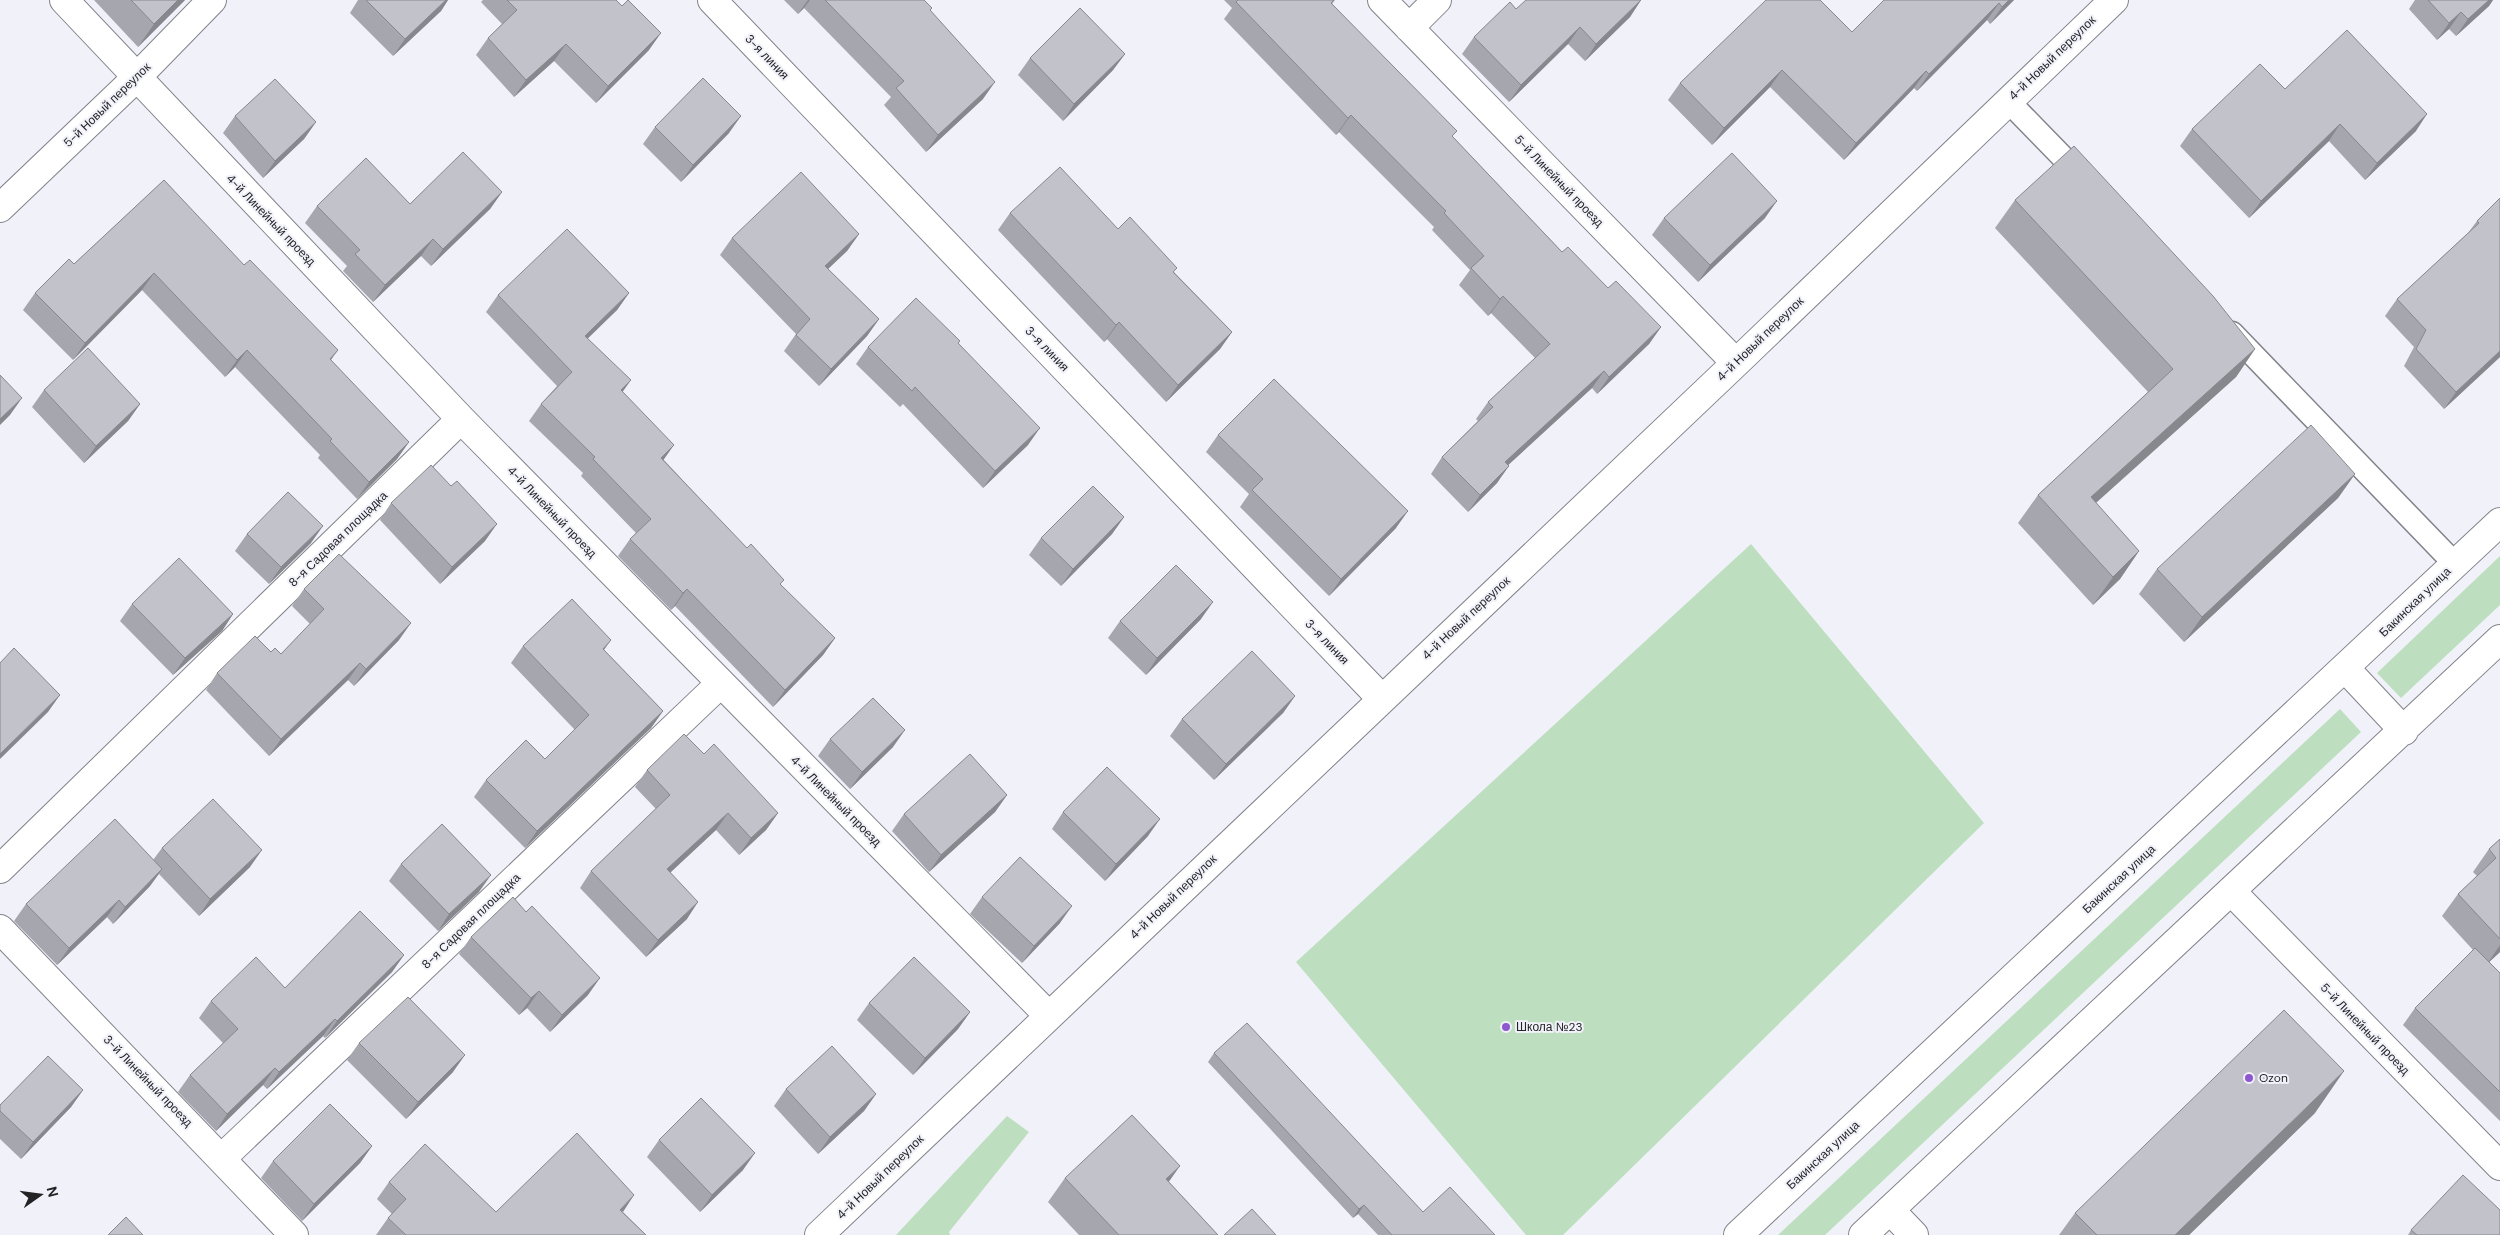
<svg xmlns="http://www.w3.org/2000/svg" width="2500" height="1235" viewBox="0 0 2500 1235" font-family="'DM Sans',sans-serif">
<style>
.green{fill:#bddfbf}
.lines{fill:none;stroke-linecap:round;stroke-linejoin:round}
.lane-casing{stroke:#82838a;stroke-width:25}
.street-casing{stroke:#82838a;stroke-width:30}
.secondary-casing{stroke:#82838a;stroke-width:30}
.lane{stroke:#fff;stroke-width:22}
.street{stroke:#fff;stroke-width:28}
.secondary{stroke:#fff;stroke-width:28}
.wall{fill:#a6a7ae}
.shaded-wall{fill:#87888d}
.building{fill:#c1c2ca;stroke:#87888d}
.poi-dot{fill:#8d57cf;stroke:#f1f1f9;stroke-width:2}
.labels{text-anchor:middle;stroke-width:4;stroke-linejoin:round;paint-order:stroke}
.street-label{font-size:12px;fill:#232326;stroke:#f1f1f9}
.poi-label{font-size:12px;fill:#232326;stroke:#f1f1f9;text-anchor:start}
</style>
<rect width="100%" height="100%" fill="#f1f1f9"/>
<path class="green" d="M 1751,544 L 1984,823 L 1563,1235 L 1526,1235 L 1296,962 Z
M 2500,556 L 2500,605 L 2401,698 L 2377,673 Z
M 2340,709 L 2361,732 L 1825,1235 L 1778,1235 Z
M 1007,1116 L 1029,1132 L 949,1232 L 950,1235 L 896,1235 Z"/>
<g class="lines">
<defs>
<path id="lane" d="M 2008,101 L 2083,178
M 2232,333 L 2455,564"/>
<path id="street" d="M 64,0 L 461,419 L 1049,1016
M 712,0 L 1381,698
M 1382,0 L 1736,363
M 1409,28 L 1437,0
M 0,208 L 136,78 L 212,0
M 0,869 L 461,419
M 2231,891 L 2500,1166
M 0,929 L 294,1235
M 222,1158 L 720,684
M 1890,1210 L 1914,1235
M 819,1235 L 1736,363 L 2114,0"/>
<path id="secondary" d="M 2345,668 L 2404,731
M 1738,1235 L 2500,522
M 1863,1235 L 2500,639"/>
</defs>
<use href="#lane" class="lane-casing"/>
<use href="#street" class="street-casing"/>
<use href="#secondary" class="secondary-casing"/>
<use href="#lane" class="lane"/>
<use href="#street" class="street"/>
<use href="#secondary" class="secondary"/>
</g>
<path class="wall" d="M 94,0 L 185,0 L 138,47 Z
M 358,0 L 448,0 L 441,11 L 393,56 L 350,13 Z
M 483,0 L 616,0 L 649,50 L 596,103 L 554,61 L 514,97 L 476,55 L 488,38 L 502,24 L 481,2 Z
M 784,0 L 924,0 L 983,99 L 926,152 L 884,105 L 891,97 L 804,8 L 798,14 Z
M 1224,0 L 1335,0 L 1332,4 L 1453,137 L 1562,252 L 1608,288 L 1661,327 L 1649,344 L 1597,394 L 1592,388 L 1508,465 L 1497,483 L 1468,512 L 1431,474 L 1442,457 L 1478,421 L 1476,419 L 1488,402 L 1535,358 L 1491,313 L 1488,316 L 1459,285 L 1470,270 L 1432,230 L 1434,227 L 1339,132 L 1336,135 L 1224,19 L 1232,8 Z
M 1641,0 L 1630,17 L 1585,61 L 1568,44 L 1509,102 L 1462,54 L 1474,37 Z
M 1884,0 L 2014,0 L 1990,24 L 1987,20 L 1917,91 L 1914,88 L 1844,160 L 1770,87 L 1712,145 L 1668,100 L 1680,83 L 1852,32 Z
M 2415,0 L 2493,0 L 2489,6 L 2456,36 L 2449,29 L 2437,40 L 2409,9 Z
M 1125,54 L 1113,70 L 1063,121 L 1018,75 L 1030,58 Z
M 2285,89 L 2416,131 L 2365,180 L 2329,141 L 2249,218 L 2180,146 L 2192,129 Z
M 235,116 L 316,122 L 304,139 L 263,178 L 223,133 Z
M 655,127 L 729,133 L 681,182 L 643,144 Z
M 164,180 L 331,361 L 409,442 L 397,459 L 357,499 L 318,458 L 320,455 L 235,367 L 225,377 L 142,290 L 73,360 L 23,310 L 35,293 L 74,264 Z
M 502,192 L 490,209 L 431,266 L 421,256 L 373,302 L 343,271 L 347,266 L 305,223 L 317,206 L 410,204 Z
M 2500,198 L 2500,357 L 2444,409 L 2404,366 L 2414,347 L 2385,316 L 2397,299 L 2468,233 L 2477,221 Z
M 2015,200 L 2255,349 L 2236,377 L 2096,503 L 2139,551 L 2120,579 L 2093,605 L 2018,523 L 2038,495 L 2148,392 L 1995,228 Z
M 1010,213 L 1118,229 L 1174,272 L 1232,332 L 1220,349 L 1166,402 L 1107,339 L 1104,342 L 998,230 Z
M 1664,218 L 1765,218 L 1698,282 L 1652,235 Z
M 859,234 L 847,251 L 828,269 L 879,319 L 867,336 L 819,386 L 784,351 L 796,334 L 720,255 L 732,238 Z
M 629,293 L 617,310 L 587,338 L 622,392 L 664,460 L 780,585 L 835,638 L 823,655 L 773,707 L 675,606 L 671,610 L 618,556 L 630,539 L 636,533 L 581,476 L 583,473 L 529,421 L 541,404 L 557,386 L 486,312 L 498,295 Z
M 958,344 L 1028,445 L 983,488 L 903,404 L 900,407 L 856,364 L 868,347 Z
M 44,390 L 140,404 L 128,421 L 84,463 L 32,407 Z
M 1218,435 L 1396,528 L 1329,596 L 1240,507 L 1249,494 L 1206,452 Z
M 2355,474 L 2338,498 L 2184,642 L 2139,594 L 2157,569 Z
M 451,486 L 485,541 L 440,584 L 380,520 L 391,503 Z
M 1124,517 L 1112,534 L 1061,586 L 1029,555 L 1041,538 Z
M 247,534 L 311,543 L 269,584 L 235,551 Z
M 304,589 L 399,640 L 354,686 L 348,680 L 269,756 L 206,690 L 217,673 L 271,652 L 281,654 L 310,624 L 292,606 Z
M 132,604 L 233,614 L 222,631 L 173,675 L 120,621 Z
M 1201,619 L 1146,675 L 1108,638 L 1120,621 Z
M 523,646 L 604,650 L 663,711 L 651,728 L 525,848 L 474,797 L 486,780 L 545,759 L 575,730 L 511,663 Z
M 1295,696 L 1283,713 L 1214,780 L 1170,736 L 1182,719 Z
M 830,739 L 893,747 L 850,789 L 818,756 Z
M 704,754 L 778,813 L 766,830 L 739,855 L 716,830 L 670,872 L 687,919 L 646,957 L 580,888 L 591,871 L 656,809 L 635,787 L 647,770 Z
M 1007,795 L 995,812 L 929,872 L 892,831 L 904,814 Z
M 1063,812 L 1148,836 L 1105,881 L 1052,829 Z
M 2500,839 L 2500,952 L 2489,962 L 2500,973 L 2500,1121 L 2403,1025 L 2415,1008 L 2473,950 L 2442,916 L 2458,894 L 2477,876 L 2473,872 L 2489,849 Z
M 162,848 L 250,867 L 199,916 L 159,874 L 150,886 L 113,924 L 107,917 L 57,965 L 14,921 L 26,904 L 153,860 Z
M 401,864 L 479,892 L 438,931 L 389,881 Z
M 982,897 L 1060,923 L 1022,963 L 970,914 Z
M 526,912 L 588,995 L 550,1032 L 527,1008 L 519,1015 L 459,954 L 471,937 Z
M 404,955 L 392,972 L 325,1038 L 323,1036 L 267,1089 L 263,1085 L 216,1131 L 178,1092 L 190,1075 L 223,1043 L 199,1018 L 211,1001 L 285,988 Z
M 869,1003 L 970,1012 L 958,1029 L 913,1075 L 857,1020 Z
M 359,1043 L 453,1072 L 406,1119 L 347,1060 Z
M 1214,1053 L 1423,1212 L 1495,1235 L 1378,1235 L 1358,1214 L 1353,1218 L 1208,1062 Z
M 786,1089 L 876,1094 L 864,1111 L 818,1154 L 774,1106 Z
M 83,1090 L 71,1107 L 21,1159 L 0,1139 L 0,1105 Z
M 2315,1113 L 2189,1235 L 2059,1235 L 2075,1213 Z
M 659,1140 L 743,1170 L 700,1212 L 647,1157 Z
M 372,1146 L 360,1163 L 302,1221 L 261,1178 L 273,1161 Z
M 1065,1178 L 1169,1182 L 1218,1235 L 1079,1235 L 1048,1202 Z
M 389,1182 L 496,1212 L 623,1212 L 646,1235 L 376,1235 L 388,1218 L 392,1214 L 377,1199 Z
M 2411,1230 L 2500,1235 L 2408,1235 Z"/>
<path class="shaded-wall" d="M 178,0 L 185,0 L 138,47 L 154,24 Z
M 446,0 L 448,0 L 441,11 L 393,56 L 405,39 Z
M 808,0 L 810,0 L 804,8 L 798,14 Z
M 1641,0 L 1630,17 L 1585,61 L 1596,44 Z
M 2009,0 L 2014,0 L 1990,24 L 2002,7 Z
M 2489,0 L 2493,0 L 2489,6 L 2456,36 L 2468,19 Z
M 1999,3 L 1987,20 L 1917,91 L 1929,74 Z
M 2461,12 L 2449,29 L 2437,40 L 2449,23 Z
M 1580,27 L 1568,44 L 1509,102 L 1521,85 Z
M 661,33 L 649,50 L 596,103 L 608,86 Z
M 566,44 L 554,61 L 514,97 L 526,80 Z
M 1125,54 L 1113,70 L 1063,121 L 1074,104 Z
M 1782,70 L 1770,87 L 1712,145 L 1724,128 Z
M 1926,71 L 1914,88 L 1844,160 L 1856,143 Z
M 995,82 L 983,99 L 926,152 L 938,135 Z
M 2427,114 L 2416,131 L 2365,180 L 2377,163 Z
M 1351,115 L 1339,132 L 1336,135 L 1348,118 Z
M 741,116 L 729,133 L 681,182 L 693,165 Z
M 316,122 L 304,139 L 263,178 L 275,161 Z
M 2340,124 L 2329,141 L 2249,218 L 2261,201 Z
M 502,192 L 490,209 L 431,266 L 443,249 Z
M 1777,201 L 1765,218 L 1698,282 L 1710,265 Z
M 859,234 L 847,251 L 813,283 L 825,266 Z
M 433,239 L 421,256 L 373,302 L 385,285 Z
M 154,273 L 142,290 L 73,360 L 85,343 Z
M 629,293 L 617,310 L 573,353 L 585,336 Z
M 1503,296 L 1491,313 L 1488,316 L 1500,299 Z
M 879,319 L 867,336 L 819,386 L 831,369 Z
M 1119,322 L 1107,339 L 1104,342 L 1116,325 Z
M 1661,327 L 1649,344 L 1597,394 L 1609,377 Z
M 1232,332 L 1220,349 L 1166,402 L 1178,385 Z
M 2255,349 L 2236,377 L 2071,525 L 2091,497 Z
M 247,350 L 235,367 L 225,377 L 237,360 Z
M 338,350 L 326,367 L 330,359 Z
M 2500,351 L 2500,357 L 2444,409 L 2456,392 Z
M 1604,371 L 1592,388 L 1493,479 L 1505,462 Z
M 631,380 L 619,397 L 621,390 Z
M 22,398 L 10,415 L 0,425 L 0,419 Z
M 140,404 L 128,421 L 84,463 L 96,446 Z
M 1040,428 L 1028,445 L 983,488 L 995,471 Z
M 409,442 L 397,459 L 357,499 L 369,482 Z
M 674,445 L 662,462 L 661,458 Z
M 1509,466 L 1497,483 L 1468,512 L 1480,495 Z
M 2355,474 L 2338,498 L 2184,642 L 2202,617 Z
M 1408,511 L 1396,528 L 1329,596 L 1341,579 Z
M 1124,517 L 1112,534 L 1061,586 L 1073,569 Z
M 497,524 L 485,541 L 440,584 L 452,567 Z
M 323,526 L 311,543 L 269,584 L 281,567 Z
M 2139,551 L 2120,579 L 2093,605 L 2113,577 Z
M 687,589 L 675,606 L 671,610 L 683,593 Z
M 1213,602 L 1201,619 L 1146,675 L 1157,658 Z
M 233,614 L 222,631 L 173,675 L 185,658 Z
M 411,623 L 399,640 L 354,686 L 366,669 Z
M 835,638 L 823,655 L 773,707 L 785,690 Z
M 611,640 L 599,657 L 603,649 Z
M 360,663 L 348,680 L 269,756 L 281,739 Z
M 60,695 L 48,712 L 0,759 L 0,754 Z
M 1295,696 L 1283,713 L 1214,780 L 1226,764 Z
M 663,711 L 651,728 L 525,848 L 537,831 Z
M 905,730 L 893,747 L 850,789 L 862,772 Z
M 1007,795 L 995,812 L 929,872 L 941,855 Z
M 728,813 L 716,830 L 656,886 L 667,869 Z
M 778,813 L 766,830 L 739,855 L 751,838 Z
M 1160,819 L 1148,836 L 1105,881 L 1116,864 Z
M 262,850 L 250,867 L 199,916 L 210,899 Z
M 162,869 L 150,886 L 113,924 L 125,907 Z
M 491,875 L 479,892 L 438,931 L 449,914 Z
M 119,900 L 107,917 L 57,965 L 69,948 Z
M 698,902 L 687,919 L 646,957 L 658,940 Z
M 1072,906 L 1060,923 L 1022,963 L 1034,946 Z
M 2500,945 L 2500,952 L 2487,964 Z
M 404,955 L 392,972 L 325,1038 L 337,1021 Z
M 600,978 L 588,995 L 550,1032 L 562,1015 Z
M 539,991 L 527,1008 L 519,1015 L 531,998 Z
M 970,1012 L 958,1029 L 913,1075 L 925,1058 Z
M 335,1019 L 323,1036 L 267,1089 L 279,1072 Z
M 465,1055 L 453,1072 L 406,1119 L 418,1102 Z
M 275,1068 L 263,1085 L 216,1131 L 227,1114 Z
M 2344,1071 L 2315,1113 L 2189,1235 L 2175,1235 Z
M 83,1090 L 71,1107 L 21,1159 L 33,1142 Z
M 876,1094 L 864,1111 L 818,1154 L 830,1137 Z
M 372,1146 L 360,1163 L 302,1221 L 314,1204 Z
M 755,1153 L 743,1170 L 700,1212 L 712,1195 Z
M 1180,1166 L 1163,1190 L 1166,1179 Z
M 634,1195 L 623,1212 L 620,1210 Z
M 1364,1205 L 1358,1214 L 1353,1218 L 1359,1209 Z"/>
<path class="building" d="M 131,0 L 178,0 L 154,24 Z
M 366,0 L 446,0 L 405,39 Z
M 507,0 L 616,0 L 622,6 L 628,0 L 661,33 L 608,86 L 566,44 L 526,80 L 488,38 L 517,10 Z
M 825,0 L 924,0 L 932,8 L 930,10 L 995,82 L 938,135 L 896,88 L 904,81 Z
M 1238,0 L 1334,0 L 1331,3 L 1457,131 L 1452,136 L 1562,252 L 1568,247 L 1608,288 L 1616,281 L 1661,327 L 1609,377 L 1604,371 L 1505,462 L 1509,466 L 1480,495 L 1442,457 L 1493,407 L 1488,402 L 1550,344 L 1503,296 L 1500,299 L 1471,268 L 1484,256 L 1444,213 L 1446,211 L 1351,115 L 1348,118 L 1236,2 Z
M 1526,0 L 1641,0 L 1596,44 L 1580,27 L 1521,85 L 1474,37 L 1510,2 L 1516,9 Z
M 1766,0 L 1820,0 L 1852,32 L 1884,0 L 2009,0 L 2002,7 L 1999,3 L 1929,74 L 1926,71 L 1856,143 L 1782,70 L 1724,128 L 1680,83 Z
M 2428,0 L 2489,0 L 2468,19 L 2461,12 L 2449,23 Z
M 1080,8 L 1125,54 L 1074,104 L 1030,58 Z
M 2347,30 L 2427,114 L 2377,163 L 2340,124 L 2261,201 L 2192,129 L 2260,64 L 2285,89 Z
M 703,78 L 741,116 L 693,165 L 655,127 Z
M 275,79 L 316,122 L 275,161 L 235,116 Z
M 2074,146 L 2213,296 L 2255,349 L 2091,497 L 2139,551 L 2113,577 L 2038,495 L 2173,369 L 2015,200 Z
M 463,152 L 502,192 L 443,249 L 433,239 L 385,285 L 355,254 L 360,250 L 317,206 L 366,158 L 410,204 Z
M 1732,153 L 1777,201 L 1710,265 L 1664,218 Z
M 1060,167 L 1118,229 L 1130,217 L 1177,268 L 1173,272 L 1232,332 L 1178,385 L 1119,322 L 1116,325 L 1010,213 Z
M 801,172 L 859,234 L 825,266 L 879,319 L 831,369 L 796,335 L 810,319 L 732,238 Z
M 164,180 L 244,265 L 250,260 L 338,350 L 330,359 L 409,442 L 369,482 L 330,441 L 332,439 L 247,350 L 237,360 L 154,273 L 85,343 L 35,293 L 69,259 L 74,264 Z
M 2500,198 L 2500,351 L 2456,392 L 2416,349 L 2426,330 L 2397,299 L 2479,223 L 2477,221 Z
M 567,229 L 629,293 L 585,336 L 631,380 L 621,390 L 674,445 L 661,458 L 747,548 L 751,544 L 784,580 L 780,584 L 835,638 L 785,690 L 687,589 L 683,593 L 630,539 L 651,519 L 593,459 L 595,457 L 541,404 L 572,372 L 498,295 Z
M 916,298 L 960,341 L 958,343 L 1040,428 L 995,471 L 915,387 L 912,391 L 868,347 Z
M 88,348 L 140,404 L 96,446 L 44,390 Z
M 0,375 L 22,398 L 0,419 Z
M 1274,379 L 1408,511 L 1341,579 L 1252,490 L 1263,479 L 1218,435 Z
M 2311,425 L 2355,474 L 2202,617 L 2157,569 Z
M 431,465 L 451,486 L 457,481 L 497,524 L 452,567 L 391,503 Z
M 1093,486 L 1124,517 L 1073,569 L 1041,538 Z
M 288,492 L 323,526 L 281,567 L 247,534 Z
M 339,554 L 411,623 L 366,669 L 360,663 L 281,739 L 217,673 L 255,636 L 271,652 L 275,648 L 281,654 L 324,609 L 304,589 Z
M 179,558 L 233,614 L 185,658 L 132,604 Z
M 1176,565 L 1213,602 L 1157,658 L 1120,621 Z
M 572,599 L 611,640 L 603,649 L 663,711 L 537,831 L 486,780 L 526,740 L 545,759 L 589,715 L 523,646 Z
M 14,648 L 60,695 L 0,754 L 0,663 Z
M 1252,651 L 1295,696 L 1226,764 L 1182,719 Z
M 873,698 L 905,730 L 862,772 L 830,739 Z
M 684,734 L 704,754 L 714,744 L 778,813 L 751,838 L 728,813 L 667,869 L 698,902 L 658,940 L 591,871 L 670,795 L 647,770 Z
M 970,754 L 1007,795 L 941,855 L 904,814 Z
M 1107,767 L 1160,819 L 1116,864 L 1063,812 Z
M 213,799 L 262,850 L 210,899 L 162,848 Z
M 115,819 L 162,869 L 125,907 L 119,900 L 69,948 L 26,904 Z
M 442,824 L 491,875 L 449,914 L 401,864 Z
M 2500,839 L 2500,939 L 2458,894 L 2496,858 L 2489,849 Z
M 1020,857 L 1072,906 L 1034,946 L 982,897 Z
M 513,897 L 526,912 L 532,906 L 600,978 L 562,1015 L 539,991 L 531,998 L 471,937 Z
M 360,911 L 404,955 L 337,1021 L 335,1019 L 279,1072 L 275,1068 L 227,1114 L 190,1075 L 238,1029 L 211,1001 L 256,957 L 285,988 Z
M 2475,948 L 2500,973 L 2500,1092 L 2415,1008 Z
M 914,957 L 970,1012 L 925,1058 L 869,1003 Z
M 408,997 L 465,1055 L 418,1102 L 359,1043 Z
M 2284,1010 L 2344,1071 L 2175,1235 L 2097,1235 L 2075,1213 Z
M 1247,1023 L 1423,1212 L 1450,1187 L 1495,1235 L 1392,1235 L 1364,1205 L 1359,1209 L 1214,1053 Z
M 832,1046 L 876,1094 L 830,1137 L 786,1089 Z
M 48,1056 L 83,1090 L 33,1142 L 0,1111 L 0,1105 Z
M 701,1098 L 755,1153 L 712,1195 L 659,1140 Z
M 330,1104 L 372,1146 L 314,1204 L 273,1161 Z
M 1132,1115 L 1180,1166 L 1166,1179 L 1218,1235 L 1119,1235 L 1065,1178 Z
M 577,1133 L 634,1195 L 620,1210 L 646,1235 L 406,1235 L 388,1218 L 406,1199 L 389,1182 L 425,1144 L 496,1212 Z
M 2463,1175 L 2500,1210 L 2500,1235 L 2417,1235 L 2411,1230 Z
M 1252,1209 L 1276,1235 L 1224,1235 Z
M 126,1217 L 143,1235 L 108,1235 Z"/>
<g class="poi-dot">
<circle cx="1506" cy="1027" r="5"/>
<circle cx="2249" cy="1078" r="5"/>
</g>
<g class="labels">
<g class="street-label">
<text transform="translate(767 57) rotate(46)" y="4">3-я линия</text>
<text transform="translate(2052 58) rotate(-44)" y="4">4-й Новый переулок</text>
<text transform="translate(107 105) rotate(-44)" y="4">5-й Новый переулок</text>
<text transform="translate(1559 181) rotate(46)" y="4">5-й Линейный проезд</text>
<text transform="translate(271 220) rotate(46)" y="4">4-й Линейный проезд</text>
<text transform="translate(1760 339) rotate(-44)" y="4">4-й Новый переулок</text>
<text transform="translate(1047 349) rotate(46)" y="4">3-я линия</text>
<text transform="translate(552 512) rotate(46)" y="4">4-й Линейный проезд</text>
<text transform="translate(338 539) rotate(-44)" y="4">8-я Садовая площадка</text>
<text transform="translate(2415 602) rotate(-44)" y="4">Бакинская улица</text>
<text transform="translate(1466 618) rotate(-43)" y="4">4-й Новый переулок</text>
<text transform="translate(1327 642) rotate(46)" y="4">3-я линия</text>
<text transform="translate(836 801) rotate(45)" y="4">4-й Линейный проезд</text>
<text transform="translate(2119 879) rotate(-43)" y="4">Бакинская улица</text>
<text transform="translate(1173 897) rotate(-44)" y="4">4-й Новый переулок</text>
<text transform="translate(471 921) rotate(-44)" y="4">8-я Садовая площадка</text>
<text transform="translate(2365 1029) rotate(46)" y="4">5-й Линейный проезд</text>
<text transform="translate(148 1081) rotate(46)" y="4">3-й Линейный проезд</text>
<text transform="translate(1823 1155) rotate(-43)" y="4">Бакинская улица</text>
<text transform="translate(880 1177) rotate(-44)" y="4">4-й Новый переулок</text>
</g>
<g class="poi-label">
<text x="1516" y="1031">Школа №23</text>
<text x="2259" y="1082">Ozon</text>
</g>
</g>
<g transform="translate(40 1195) rotate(76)" stroke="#f1f1f9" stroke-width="4" paint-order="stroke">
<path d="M0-4L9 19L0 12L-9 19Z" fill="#232326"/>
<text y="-8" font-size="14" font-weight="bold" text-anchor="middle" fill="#232326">N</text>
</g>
</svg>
